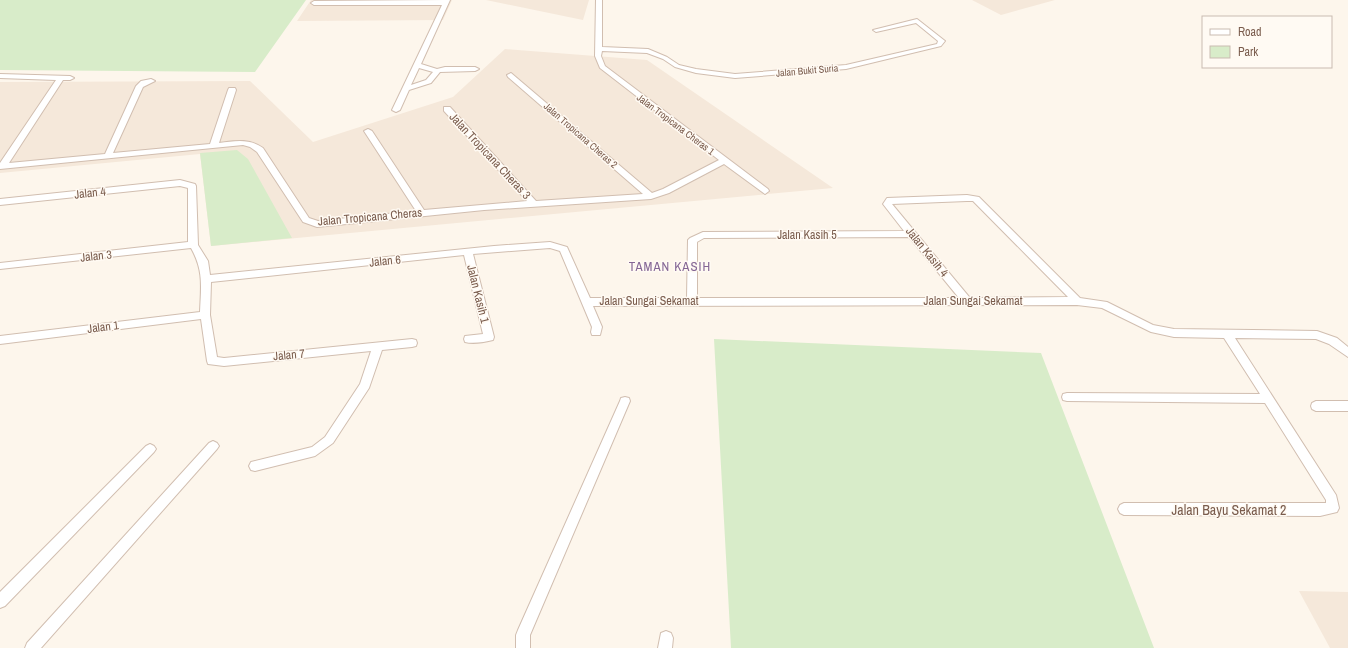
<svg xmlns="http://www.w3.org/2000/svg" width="1348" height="648" viewBox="0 0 1348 648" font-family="'Archivo Narrow',sans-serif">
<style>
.residential{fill:#f5e8da}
.green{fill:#d8ecc9}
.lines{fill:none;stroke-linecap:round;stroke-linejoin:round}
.street-casing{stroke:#d1beb0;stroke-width:2}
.street{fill:#fff;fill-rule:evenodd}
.labels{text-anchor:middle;stroke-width:3;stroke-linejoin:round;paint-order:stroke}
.far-street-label{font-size:10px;fill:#7a5c4d;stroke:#fffaf3}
.street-label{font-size:12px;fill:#7a5c4d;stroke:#fffaf3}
.neighbourhood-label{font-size:13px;letter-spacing:1px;fill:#846695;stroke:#fffaf3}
.near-street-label{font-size:14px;fill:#7a5c4d;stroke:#fffaf3}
</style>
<rect width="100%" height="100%" fill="#fdf6ec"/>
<path class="residential" d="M 311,0 L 452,0 L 443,20 L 297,21 Z
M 486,0 L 589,0 L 583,20 Z
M 972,0 L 1055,0 L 1001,15 Z
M 505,49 L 647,60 L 833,188 L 211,246 L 200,154 L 0,173 L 0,82 L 250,81 L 313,142 L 453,97 Z
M 1299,591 L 1348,592 L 1348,648 L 1330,648 Z"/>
<path class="green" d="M 0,0 L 306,0 L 255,72 L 0,70 Z
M 237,150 L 248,159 L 292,238 L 211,246 L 200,153 Z
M 714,339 L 1041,353 L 1154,648 L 731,648 Z"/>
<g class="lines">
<defs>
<path id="street" d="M 444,0 L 450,0 L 421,64 L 437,69 L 445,67 L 475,67 L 479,69 L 475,71 L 440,72 L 431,83 L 409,90 L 400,110 L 396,112 L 392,110 L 442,5 L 314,5 L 311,3 L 314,1 ZM 419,68 L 433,72 L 426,80 L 411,85 Z
M 596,0 L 602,0 L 602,47 L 648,49 L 667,57 L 679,65 L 696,69 L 735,74 L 846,65 L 937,44 L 938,41 L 916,23 L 876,32 L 873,30 L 917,19 L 945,41 L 941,46 L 846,69 L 735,78 L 696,73 L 675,67 L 663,59 L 647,53 L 602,51 L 601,56 L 605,66 L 768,189 L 769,191 L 765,194 L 724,164 L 669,193 L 651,199 L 484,210 L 317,227 L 303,222 L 257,152 L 250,147 L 243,145 L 0,169 L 0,163 L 56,80 L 0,78 L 0,74 L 70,76 L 74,78 L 70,80 L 63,80 L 9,163 L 105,154 L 136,86 L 141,81 L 151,79 L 155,81 L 143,87 L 113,153 L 210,144 L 228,90 L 229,88 L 235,88 L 236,90 L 219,143 C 235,141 249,138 263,148 L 309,218 L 318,221 L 416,211 L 364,131 L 368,129 L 372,131 L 424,210 L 527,201 L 444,111 L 444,107 L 450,107 L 536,201 L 643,194 L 508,77 L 507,75 L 511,73 L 652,193 L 663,189 L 719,160 L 600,68 L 595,56 Z
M 180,180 L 195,184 L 196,186 L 198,245 L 208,261 L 210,275 L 494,246 L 550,242 L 567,247 L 590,298 L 687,298 L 688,240 L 690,238 L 703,232 L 904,231 L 883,204 L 887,198 L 967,195 L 979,197 L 1080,298 L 1107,302 L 1153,325 L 1174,329 L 1317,331 L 1337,338 L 1348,347 L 1348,357 L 1329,344 L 1316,339 L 1235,338 L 1336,495 L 1339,508 L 1337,512 L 1320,516 L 1124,515 L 1120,513 L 1118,509 L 1120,505 L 1124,503 L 1326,503 L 1326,500 L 1265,403 L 1067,401 L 1063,400 L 1062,397 L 1063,394 L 1067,393 L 1260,394 L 1224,338 L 1174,337 L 1151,332 L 1102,308 L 1077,305 L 593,306 L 602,327 L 600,335 L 592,335 L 591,332 L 592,327 L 560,251 L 550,248 L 473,254 L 494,337 L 493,340 C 485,342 473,344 465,342 L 464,339 L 465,336 L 483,334 L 464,255 L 211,282 L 210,315 L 217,357 L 224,358 L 412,339 L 416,340 L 417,343 L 416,346 L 412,347 L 382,350 L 369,388 L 333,443 L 315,456 L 255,471 L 251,470 L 249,466 L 251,462 L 312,447 L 325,437 L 360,384 L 371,351 L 224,366 L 208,364 L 207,361 L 201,319 L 0,344 L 0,336 L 200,312 C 201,287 204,271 191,248 L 0,269 L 0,263 L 188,242 L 188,188 L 180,186 L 0,205 L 0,199 ZM 967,201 L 973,201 L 1068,297 L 970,298 L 892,204 ZM 909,237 L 959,298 L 697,298 L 697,242 L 704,238 Z
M 625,397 L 629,398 L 630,401 L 530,635 L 530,648 L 516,648 L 516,635 L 518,630 L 620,401 L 621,398 Z
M 1316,401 L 1348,401 L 1348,411 L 1316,411 L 1312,409 L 1311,406 L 1312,403 Z
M 213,441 L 217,443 L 219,446 L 217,449 L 41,648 L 25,648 L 27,643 L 209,443 Z
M 150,444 L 154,446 L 156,449 L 154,452 L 5,606 L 0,608 L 0,592 L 146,446 Z
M 666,631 L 671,633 L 673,638 L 672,648 L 658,648 L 661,633 Z"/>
</defs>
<use href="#street" class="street-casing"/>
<use href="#street" class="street"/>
</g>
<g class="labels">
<g class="far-street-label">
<text transform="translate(807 70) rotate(-5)" y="4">Jalan Bukit Suria</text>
<text transform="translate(676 124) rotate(37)" y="4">Jalan Tropicana Cheras 1</text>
<text transform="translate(581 135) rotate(41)" y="4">Jalan Tropicana Cheras 2</text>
</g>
<g class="street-label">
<text transform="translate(490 156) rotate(47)" y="4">Jalan Tropicana Cheras 3</text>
<text transform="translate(90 193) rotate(-6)" y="4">Jalan 4</text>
<text transform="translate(370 217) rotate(-5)" y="4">Jalan Tropicana Cheras</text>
<text x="807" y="239">Jalan Kasih 5</text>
<text transform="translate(927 252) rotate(51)" y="4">Jalan Kasih 4</text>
<text transform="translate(96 256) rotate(-6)" y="4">Jalan 3</text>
<text transform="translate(385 261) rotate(-6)" y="4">Jalan 6</text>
<text transform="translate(478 294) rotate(76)" y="4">Jalan Kasih 1</text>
<text x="649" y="305">Jalan Sungai Sekamat</text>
<text x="973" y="305">Jalan Sungai Sekamat</text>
<text transform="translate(103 327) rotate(-7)" y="4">Jalan 1</text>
<text transform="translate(289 355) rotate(-5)" y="4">Jalan 7</text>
</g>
<g class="neighbourhood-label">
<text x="670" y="271">TAMAN KASIH</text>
</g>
<g class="near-street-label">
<text x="1229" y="515">Jalan Bayu Sekamat 2</text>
</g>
</g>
<rect x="1202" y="16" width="130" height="52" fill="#fffaf3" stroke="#cabbb1"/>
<rect x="1210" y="29" width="20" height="6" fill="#ffffff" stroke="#cabbb1"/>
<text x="1238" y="36" font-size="12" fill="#7a5c4d">Road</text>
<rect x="1210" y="46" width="20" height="12" fill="#d8ecc9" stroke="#cabbb1"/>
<text x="1238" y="56" font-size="12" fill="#7a5c4d">Park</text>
</svg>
